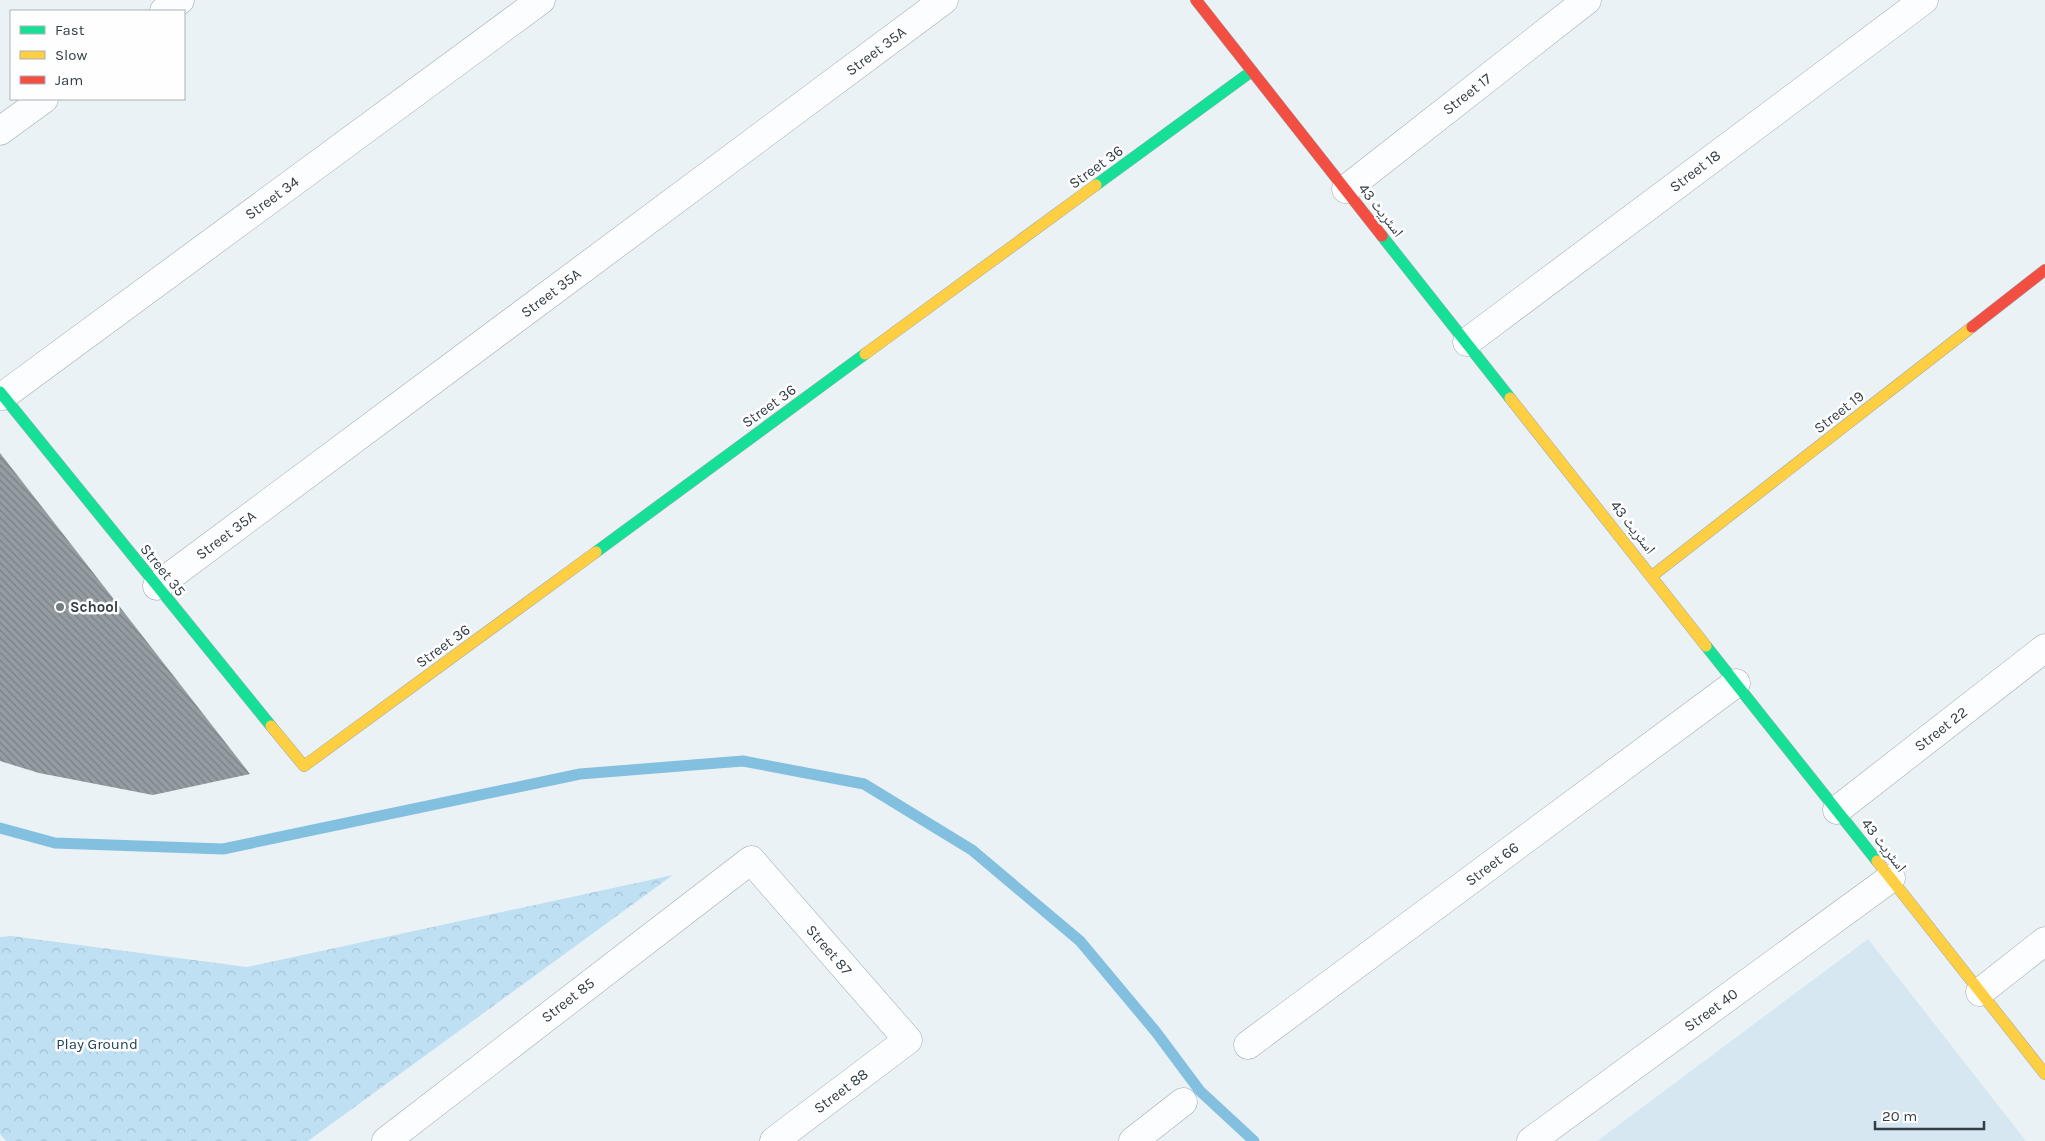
<svg xmlns="http://www.w3.org/2000/svg" width="2045" height="1141" viewBox="0 0 2045 1141" font-family="Karla,'Noto Naskh Arabic',sans-serif">
<style>
.built{fill:#d7e7f1}
.park{fill:url(#park-crowns)}
.lines{fill:none;stroke-linecap:round;stroke-linejoin:round}
.stream{stroke:#83c0e0;stroke-width:11}
.building{fill:url(#building-back-hatch)}
.street-casing{stroke:#a1a9ae;stroke-width:29}
.fast-casing{stroke:#a1a9ae;stroke-width:12}
.slow-casing{stroke:#a1a9ae;stroke-width:12}
.jam-casing{stroke:#a1a9ae;stroke-width:12}
.street{stroke:#fcfdfe;stroke-width:28}
.fast{stroke:#16e098;stroke-width:11}
.slow{stroke:#ffcf43;stroke-width:11}
.jam{stroke:#f24e42;stroke-width:11}
.poi-dot{fill:#727d84;stroke:#fefefe;stroke-width:2}
.labels{text-anchor:middle;stroke-width:5;stroke-linejoin:round;paint-order:stroke}
.street-label{font-size:15px;fill:#323e46;stroke:#fefefe}
.poi-label{font-size:15px;font-weight:bold;fill:#323e46;stroke:#fefefe;text-anchor:start}
.park-label{font-size:15px;fill:#1f4457;stroke:#fefefe}
</style>
<defs>
<pattern id="park-crowns" width="20" height="18" patternUnits="userSpaceOnUse" patternTransform="scale(1.25)"><rect width="20" height="18" fill="#bfe0f3"/><path d="M2 6a3 3 0 1 1 6 0M12 15a3 3 0 1 1 6 0" fill="none" stroke="#a5c1d2"/></pattern>
<pattern id="building-back-hatch" width="6" height="6" patternUnits="userSpaceOnUse" patternTransform="scale(1.25)"><rect width="6" height="6" fill="#959da2"/><path d="M-1 5l2 2M0 0l6 6M5-1l2 2" fill="none" stroke="#7a8186"/></pattern>
</defs>
<rect width="100%" height="100%" fill="#eaf2f6"/>
<path class="built" d="M 1868,939 L 2026,1141 L 1597,1141 Z"/>
<path class="park" d="M 673,875 L 308,1141 L 6,1141 L 0,1134 L 0,937 L 11,936 L 247,967 Z"/>
<g class="lines">
<path class="stream" d="M 0,828 L 55,843 L 223,849 L 580,774 L 743,761 L 864,784 L 972,850 L 1080,941 L 1156,1032 L 1200,1091 L 1254,1141"/>
</g>
<path class="building" d="M 0,453 L 250,774 L 153,795 L 39,773 L 0,761 Z"/>
<g class="lines">
<defs>
<path id="street" d="M 164,11 L 180,0
M 0,131 L 44,99
M 1346,189 L 1587,0
M 1467,342 L 1924,0
M 3,396 L 541,0
M 157,586 L 944,0
M 1837,810 L 2045,648
M 1980,992 L 2045,941
M 1248,1045 L 1736,683
M 386,1141 L 751,860 L 908,1040 L 774,1141
M 1133,1141 L 1183,1102
M 1531,1141 L 1891,878"/>
<path id="fast" d="M 1096,185 L 1252,71
M 1382,236 L 1510,398
M 0,392 L 271,726
M 596,552 L 865,354
M 1706,646 L 1877,861"/>
<path id="slow" d="M 865,354 L 1096,185
M 1510,398 L 1706,646
M 1652,576 L 1972,327
M 271,726 L 304,766 L 596,552
M 1877,861 L 2045,1074"/>
<path id="jam" d="M 1196,0 L 1382,236
M 1972,327 L 2045,270"/>
</defs>
<use href="#street" class="street-casing"/>
<use href="#fast" class="fast-casing"/>
<use href="#slow" class="slow-casing"/>
<use href="#jam" class="jam-casing"/>
<use href="#street" class="street"/>
<use href="#fast" class="fast"/>
<use href="#slow" class="slow"/>
<use href="#jam" class="jam"/>
</g>
<circle class="poi-dot" cx="60" cy="607" r="5"/>
<g class="labels">
<g class="street-label">
<text transform="translate(876 51) rotate(-37)" y="5">Street 35A</text>
<text transform="translate(1467 94) rotate(-38)" y="5">Street 17</text>
<text transform="translate(1096 167) rotate(-36)" y="5">Street 36</text>
<text transform="translate(1695 171) rotate(-37)" y="5">Street 18</text>
<text transform="translate(272 198) rotate(-36)" y="5">Street 34</text>
<text transform="translate(1381 210) rotate(52)" y="5">اسٹریٹ 43</text>
<text transform="translate(551 293) rotate(-37)" y="5">Street 35A</text>
<text transform="translate(769 406) rotate(-36)" y="5">Street 36</text>
<text transform="translate(1839 412) rotate(-38)" y="5">Street 19</text>
<text transform="translate(1633 527) rotate(52)" y="5">اسٹریٹ 43</text>
<text transform="translate(226 535) rotate(-37)" y="5">Street 35A</text>
<text transform="translate(163 570) rotate(51)" y="5">Street 35</text>
<text transform="translate(443 646) rotate(-36)" y="5">Street 36</text>
<text transform="translate(1941 729) rotate(-38)" y="5">Street 22</text>
<text transform="translate(1884 845) rotate(52)" y="5">اسٹریٹ 43</text>
<text transform="translate(1492 864) rotate(-37)" y="5">Street 66</text>
<text transform="translate(829 950) rotate(49)" y="5">Street 87</text>
<text transform="translate(568 1000) rotate(-38)" y="5">Street 85</text>
<text transform="translate(1711 1010) rotate(-36)" y="5">Street 40</text>
<text transform="translate(841 1091) rotate(-37)" y="5">Street 88</text>
</g>
<g class="poi-label">
<text x="70" y="612">School</text>
</g>
<g class="park-label">
<text x="97" y="1049">Play Ground</text>
</g>
</g>
<rect x="10" y="10" width="175" height="90" fill="#fefefe" stroke="#acb1b4"/>
<rect x="20" y="26" width="25" height="8" fill="#16e098" stroke="#acb1b4"/>
<text x="55" y="35" font-size="15" fill="#323e46">Fast</text>
<rect x="20" y="51" width="25" height="8" fill="#ffcf43" stroke="#acb1b4"/>
<text x="55" y="60" font-size="15" fill="#323e46">Slow</text>
<rect x="20" y="76" width="25" height="8" fill="#f24e42" stroke="#acb1b4"/>
<text x="55" y="85" font-size="15" fill="#323e46">Jam</text>
<path d="M1875 1121v8h109v-8" fill="none" stroke="#323e46" stroke-width="2.5"/>
<text x="1882" y="1121" font-size="15" fill="#323e46" stroke="#fefefe" stroke-width="4" paint-order="stroke">20 m</text>
</svg>
